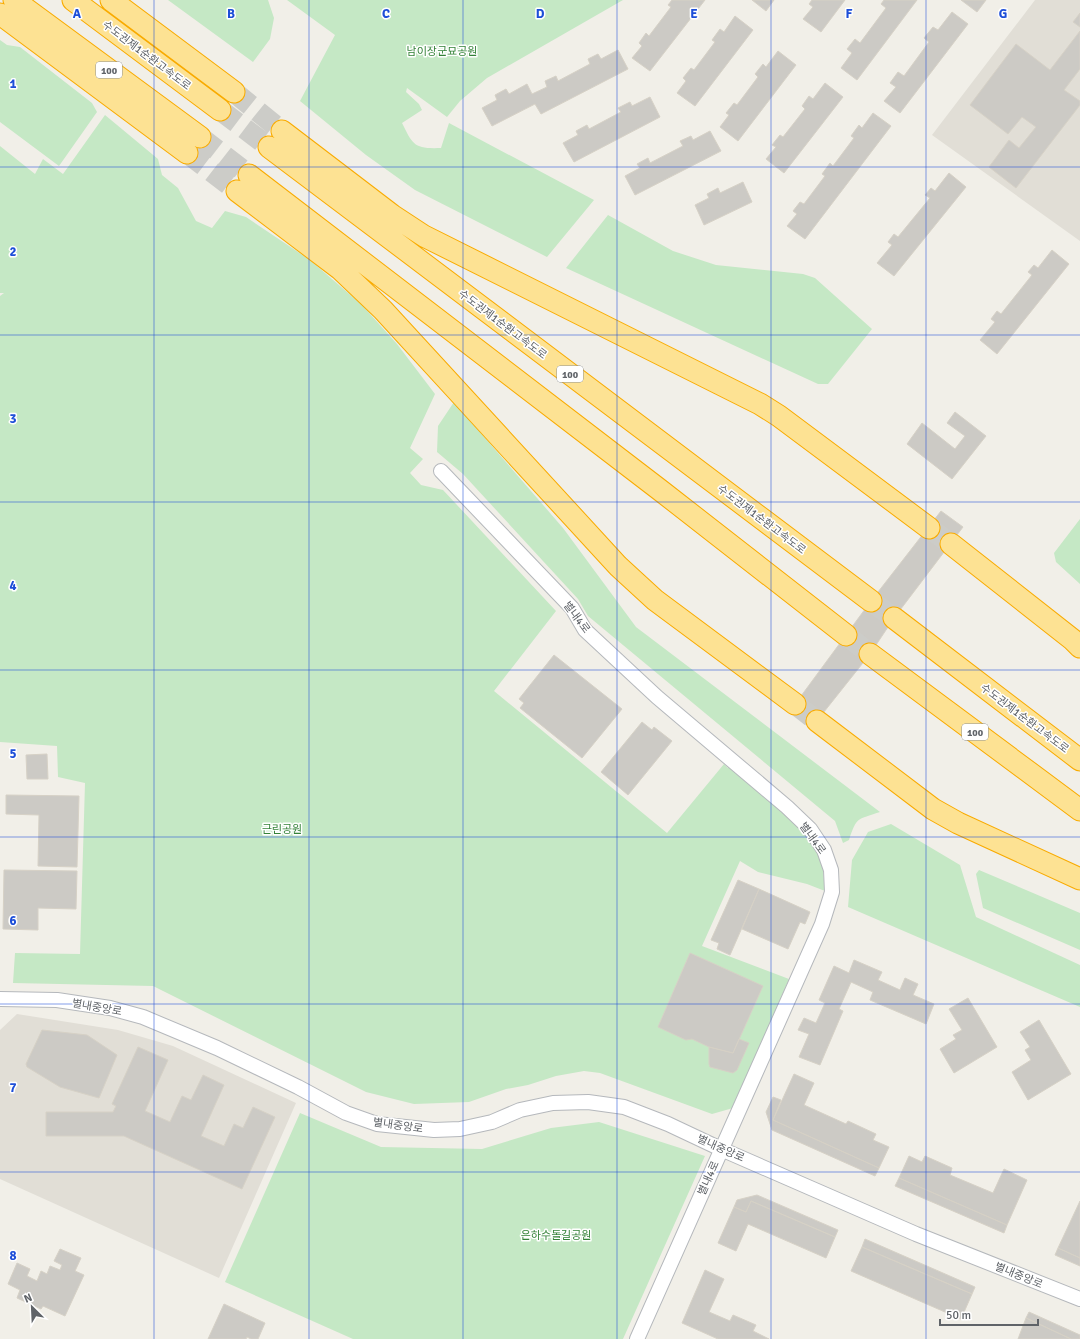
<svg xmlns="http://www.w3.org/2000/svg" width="1080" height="1339" viewBox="0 0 1080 1339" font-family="Signika,'Noto Sans KR',sans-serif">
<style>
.education{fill:#e1ded6}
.green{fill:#c5e8c5}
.building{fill:#cccac5;stroke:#d6d1c6}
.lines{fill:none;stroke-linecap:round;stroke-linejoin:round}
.highway-tunnel{stroke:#ccccc8;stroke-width:21;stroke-dasharray:21 10;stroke-linecap:butt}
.minor-casing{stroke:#b5b8bc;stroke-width:16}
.highway-casing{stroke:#f9ab00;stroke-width:23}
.minor{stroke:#fff;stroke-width:14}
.highway{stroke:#fde293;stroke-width:21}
.grid{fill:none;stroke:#1d4ed8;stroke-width:1;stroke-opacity:0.55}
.labels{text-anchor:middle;stroke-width:3;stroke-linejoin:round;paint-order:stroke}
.shield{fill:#fff;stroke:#8f9295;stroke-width:1}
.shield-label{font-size:10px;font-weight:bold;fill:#5f6368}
.park-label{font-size:11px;fill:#348238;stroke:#fff}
.street-label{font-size:11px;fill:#5f6368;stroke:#fff}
.grid-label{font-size:13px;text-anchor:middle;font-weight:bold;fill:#1d4ed8;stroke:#fff;stroke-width:3;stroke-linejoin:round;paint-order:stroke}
</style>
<rect width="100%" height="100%" fill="#f1efe8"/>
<path class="education" d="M 1035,0 L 1080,0 L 1080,241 L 932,135 Z
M 17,1014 L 118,1030 L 173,1046 L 296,1103 L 219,1278 L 0,1179 L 0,1030 Z"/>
<path class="green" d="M 168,0 L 268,0 L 274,18 L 270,39 L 253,62 Z
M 287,0 L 623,0 L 487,78 L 460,101 L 447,117 L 407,88 L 406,92 L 419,104 L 422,110 L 402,123 C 413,145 414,149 441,148 L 449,123 L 594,200 L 547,257 L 415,190 L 366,155 L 300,101 L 335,35 Z
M 0,40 L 7,45 L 20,47 L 92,103 L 97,112 L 59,166 L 0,122 Z
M 105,115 L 158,159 L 162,175 L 178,188 L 196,221 L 212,228 L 225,211 L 246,217 L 310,260 L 362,305 L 397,344 L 435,394 L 410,448 L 423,459 L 410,473 L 421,485 L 443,490 L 556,611 L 494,691 L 667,833 L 724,764 L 728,768 L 730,765 L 810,835 L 824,860 L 823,870 L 825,891 L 807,884 L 758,872 L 740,861 L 702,946 L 789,979 L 733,1108 L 712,1114 L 600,1073 L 584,1071 L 556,1076 L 528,1085 L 506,1089 L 469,1102 L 414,1104 L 366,1092 L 153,986 L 13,983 L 15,953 L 80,954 L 85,783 L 58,777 L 57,746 L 0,742 L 0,296 L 4,293 L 0,293 L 0,146 L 35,174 L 43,159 L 63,174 Z
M 608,215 L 673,251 L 716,265 L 803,274 L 815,278 L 872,329 L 828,384 L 818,384 L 566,268 Z
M 454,402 L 563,528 L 636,627 L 880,812 C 857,820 857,816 849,840 L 843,843 L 835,821 L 588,616 L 578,599 L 463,474 L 437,452 L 438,426 Z
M 1080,519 L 1080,584 L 1056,562 L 1054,553 Z
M 891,824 L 960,865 L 976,917 L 1080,965 L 1080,1007 L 848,907 L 852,860 L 868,832 Z
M 979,870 L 1080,913 L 1080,950 L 983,908 L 976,874 Z
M 300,1113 L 381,1147 L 482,1149 L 551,1128 L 599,1122 L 705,1156 L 623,1339 L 353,1339 L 225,1282 Z"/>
<path class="building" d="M 672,0 L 705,0 L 650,71 L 632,58 L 642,46 L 639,43 L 646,33 L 649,36 L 671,7 L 668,5 Z
M 752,0 L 774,0 L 766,11 Z
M 812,0 L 845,0 L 821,32 L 803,19 L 813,7 L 809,4 Z
M 884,0 L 917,0 L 857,80 L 841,68 L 852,53 L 847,49 L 855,39 L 860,43 L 886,8 L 881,4 Z
M 961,0 L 986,0 L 977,12 Z
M 952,12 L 968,24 L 900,113 L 884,101 L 896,87 L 890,83 L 898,72 L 904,76 L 929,42 L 924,38 L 933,27 L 938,30 Z
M 1080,13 L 1080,27 L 1073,22 Z
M 735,16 L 753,30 L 695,106 L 677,93 L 686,81 L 683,78 L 691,68 L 694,70 L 715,42 L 712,40 L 720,29 L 724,32 Z
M 1080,31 L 1080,69 L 1064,90 L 1080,101 L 1080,105 L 1016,188 L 989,167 L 1009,140 L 1019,148 L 1036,127 L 1022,117 L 1008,134 L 970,105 L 1016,44 L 1050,70 Z
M 618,50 L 628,69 L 541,114 L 535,104 L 492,126 L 482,108 L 497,100 L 495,95 L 506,89 L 509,94 L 527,84 L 532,94 L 547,87 L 545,81 L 556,76 L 558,81 L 590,64 L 588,59 L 598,54 L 601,59 Z
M 778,51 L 796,65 L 738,141 L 720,127 L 729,115 L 726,113 L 734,103 L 737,105 L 758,77 L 755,74 L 763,64 L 766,67 Z
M 825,83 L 843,97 L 784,173 L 766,159 L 776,147 L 772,145 L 780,135 L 783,137 L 805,109 L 802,106 L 809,96 L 813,99 Z
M 650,97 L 660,117 L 574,162 L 563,143 L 578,135 L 576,131 L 587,125 L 589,129 L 621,112 L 618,108 L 630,102 L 632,106 Z
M 873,113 L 891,126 L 805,239 L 787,226 L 797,214 L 793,211 L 800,202 L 804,204 L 825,176 L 822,174 L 830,163 L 833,166 L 854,138 L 851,136 L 859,125 L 862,128 Z
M 710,131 L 721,151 L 635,195 L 625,176 L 640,168 L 637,164 L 648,158 L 650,163 L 683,146 L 680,141 L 691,136 L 693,140 Z
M 949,173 L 966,187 L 894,276 L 877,263 L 892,245 L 888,242 L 894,234 L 898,237 L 930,198 L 925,195 L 931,188 L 935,191 Z
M 743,182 L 752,202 L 704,225 L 695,205 L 709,198 L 707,194 L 718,188 L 720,193 Z
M 1052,250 L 1069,264 L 997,354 L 980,340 L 995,322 L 991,319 L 997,311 L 1001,314 L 1032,275 L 1028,272 L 1034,265 L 1038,268 Z
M 955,412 L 986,436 L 952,479 L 907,444 L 922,423 L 955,449 L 965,436 L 947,423 Z
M 941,511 L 963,527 L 894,618 L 870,654 L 812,727 L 790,711 L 871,601 Z
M 554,655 L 622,709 L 582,758 L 520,708 L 524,703 L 519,699 Z
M 642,722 L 652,730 L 654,727 L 672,741 L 628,795 L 601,772 Z
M 47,754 L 48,779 L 27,779 L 26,755 Z
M 6,795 L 79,796 L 77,867 L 38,866 L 39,815 L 6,814 Z
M 4,870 L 77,871 L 76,909 L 38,908 L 38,930 L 3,929 Z
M 738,880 L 759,889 L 730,955 L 717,949 L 719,943 L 711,940 Z
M 759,889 L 810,912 L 805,924 L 800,922 L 788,949 L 742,929 Z
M 690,953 L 763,986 L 733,1053 L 709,1047 L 692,1039 L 686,1040 L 658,1027 Z
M 854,960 L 882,972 L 878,980 L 900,990 L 905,978 L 918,984 L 913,995 L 934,1004 L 926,1024 L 870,1000 L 873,992 L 851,982 L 839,1009 L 843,1011 L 820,1065 L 799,1057 L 809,1034 L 798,1030 L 804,1018 L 816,1023 L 825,1003 L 819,1000 L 834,966 L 849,973 Z
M 968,998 L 997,1047 L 954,1073 L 940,1049 L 956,1039 L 953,1035 L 962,1030 L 949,1009 Z
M 1039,1020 L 1071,1074 L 1028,1100 L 1012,1072 L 1031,1060 L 1025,1050 L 1030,1047 L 1020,1032 Z
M 42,1030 L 87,1035 L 117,1055 L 99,1098 L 60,1087 L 27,1067 L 26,1064 Z
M 739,1039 L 749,1043 L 737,1070 L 733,1073 L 710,1067 L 709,1064 L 709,1047 L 733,1053 Z
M 138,1047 L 168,1060 L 145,1111 L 170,1122 L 182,1096 L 191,1100 L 203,1075 L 224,1085 L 201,1136 L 224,1146 L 234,1124 L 243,1128 L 253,1107 L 275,1117 L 242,1189 L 124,1136 L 46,1136 L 46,1112 L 113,1112 L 116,1106 L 112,1104 Z
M 794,1074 L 814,1083 L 804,1105 L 846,1124 L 848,1121 L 876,1134 L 873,1140 L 889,1147 L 879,1168 L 773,1120 Z
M 773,1097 L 781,1100 L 773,1120 L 879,1168 L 875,1176 L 772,1130 L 766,1112 Z
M 909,1156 L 922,1162 L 925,1156 L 952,1168 L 950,1175 L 993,1193 L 1004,1169 L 1027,1180 L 1007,1225 L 899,1178 Z
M 899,1178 L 1007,1225 L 1004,1233 L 895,1186 Z
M 757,1195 L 838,1230 L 835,1237 L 751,1201 L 746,1212 L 734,1207 L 737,1200 Z
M 751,1201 L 835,1237 L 826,1258 L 748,1224 L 736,1251 L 718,1243 L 734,1207 L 746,1212 Z
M 1080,1201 L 1080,1258 L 1058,1248 Z
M 865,1239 L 975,1287 L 972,1294 L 862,1247 Z
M 862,1247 L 972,1294 L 961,1319 L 851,1271 Z
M 1058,1248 L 1080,1258 L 1080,1266 L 1055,1255 Z
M 60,1249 L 81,1258 L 75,1271 L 84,1275 L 65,1316 L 43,1306 L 41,1309 L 17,1298 L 20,1290 L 8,1284 L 17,1263 L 30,1269 L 27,1276 L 37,1281 L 41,1271 L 47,1274 L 50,1266 L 60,1270 L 62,1265 L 54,1261 Z
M 705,1270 L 724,1279 L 709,1312 L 730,1321 L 733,1315 L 756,1325 L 753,1331 L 769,1339 L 718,1339 L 682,1323 Z
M 224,1304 L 265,1323 L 258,1339 L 251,1339 L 247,1337 L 246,1339 L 208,1339 Z
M 1029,1312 L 1080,1335 L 1080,1339 L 1071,1339 L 1026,1318 Z
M 1026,1318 L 1071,1339 L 1018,1339 Z"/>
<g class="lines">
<path class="highway-tunnel" d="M 234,92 L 282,131
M 220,110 L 269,147
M 200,137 L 249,175
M 187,153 L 237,191
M 929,528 L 951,544
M 871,601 L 894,618
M 846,635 L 870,654
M 795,704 L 817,721"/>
<defs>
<path id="minor" d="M 441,471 L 572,608 L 585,630 L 657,697 L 787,807 L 810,829 L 824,850 L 831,870 L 832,892 L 822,924 L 637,1339
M 0,999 L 57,1000 L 110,1008 L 143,1017 L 217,1048 L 298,1087 L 346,1113 L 377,1124 L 434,1130 L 460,1129 L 492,1122 L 520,1110 L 553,1103 L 588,1102 L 624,1107 L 668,1124 L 721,1149 L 916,1234 L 1080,1299"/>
<path id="highway" d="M 14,0 L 200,137
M 73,0 L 220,110
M 111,0 L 234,92
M 0,14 L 187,153
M 282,131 L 392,215 L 424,236 L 760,404 L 779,416 L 929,528
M 269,147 L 871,601
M 249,175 L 660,490 L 846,635
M 237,191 L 340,269 L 383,310 L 618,566 L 655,600 L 795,704
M 951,544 L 1073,640 L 1080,647
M 894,618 L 1080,760
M 870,654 L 1080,810
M 817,721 L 933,809 L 958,823 L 1080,879"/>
</defs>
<use href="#minor" class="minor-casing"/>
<use href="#highway" class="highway-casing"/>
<use href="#minor" class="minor"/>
<use href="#highway" class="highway"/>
</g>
<path class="grid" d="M 154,0 L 154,1339M 309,0 L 309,1339M 463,0 L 463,1339M 617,0 L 617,1339M 771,0 L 771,1339M 926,0 L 926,1339M 0,167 L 1080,167M 0,335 L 1080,335M 0,502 L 1080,502M 0,670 L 1080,670M 0,837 L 1080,837M 0,1004 L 1080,1004M 0,1172 L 1080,1172"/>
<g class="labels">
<g class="shield">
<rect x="96" y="62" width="26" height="16" rx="3"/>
<rect x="557" y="366" width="26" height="16" rx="3"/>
<rect x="962" y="724" width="26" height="16" rx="3"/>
</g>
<g class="shield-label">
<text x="109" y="74">100</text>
<text x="570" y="378">100</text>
<text x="975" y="736">100</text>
</g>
<g class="park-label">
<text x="442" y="55">남이장군묘공원</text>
<text x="282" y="833">근린공원</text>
<text x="556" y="1239">은하수돌길공원</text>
</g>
<g class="street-label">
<text transform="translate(147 55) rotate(37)" y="4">수도권제1순환고속도로</text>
<text transform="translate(503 324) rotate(37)" y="4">수도권제1순환고속도로</text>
<text transform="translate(762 519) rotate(37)" y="4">수도권제1순환고속도로</text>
<text transform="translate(577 617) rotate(53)" y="4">별내4로</text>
<text transform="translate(1025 718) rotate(37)" y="4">수도권제1순환고속도로</text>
<text transform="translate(813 838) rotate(54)" y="4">별내4로</text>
<text transform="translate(97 1007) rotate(10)" y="4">별내중앙로</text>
<text transform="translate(398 1125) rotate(8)" y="4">별내중앙로</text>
<text transform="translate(721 1148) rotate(24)" y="4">별내중앙로</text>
<text transform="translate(708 1178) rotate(-66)" y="4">별내4로</text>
<text transform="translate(1019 1275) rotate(22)" y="4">별내중앙로</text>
</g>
</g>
<g class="grid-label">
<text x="77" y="18">A</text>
<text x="231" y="18">B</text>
<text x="386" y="18">C</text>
<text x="540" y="18">D</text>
<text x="694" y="18">E</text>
<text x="849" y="18">F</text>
<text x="1003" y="18">G</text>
<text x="13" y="88">1</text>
<text x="13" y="256">2</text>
<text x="13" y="423">3</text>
<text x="13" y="590">4</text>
<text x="13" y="758">5</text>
<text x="13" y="925">6</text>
<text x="13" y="1092">7</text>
<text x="13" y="1260">8</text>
</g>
<g transform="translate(32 1307) rotate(336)" stroke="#ffffff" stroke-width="3" paint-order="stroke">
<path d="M0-3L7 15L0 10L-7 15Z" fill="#5f6368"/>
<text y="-6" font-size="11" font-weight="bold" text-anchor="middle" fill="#5f6368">N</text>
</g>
<path d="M940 1319v6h98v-6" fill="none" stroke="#5f6368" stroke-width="2"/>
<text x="946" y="1319" font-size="12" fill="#5f6368" stroke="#ffffff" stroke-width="3" paint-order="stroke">50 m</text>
</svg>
